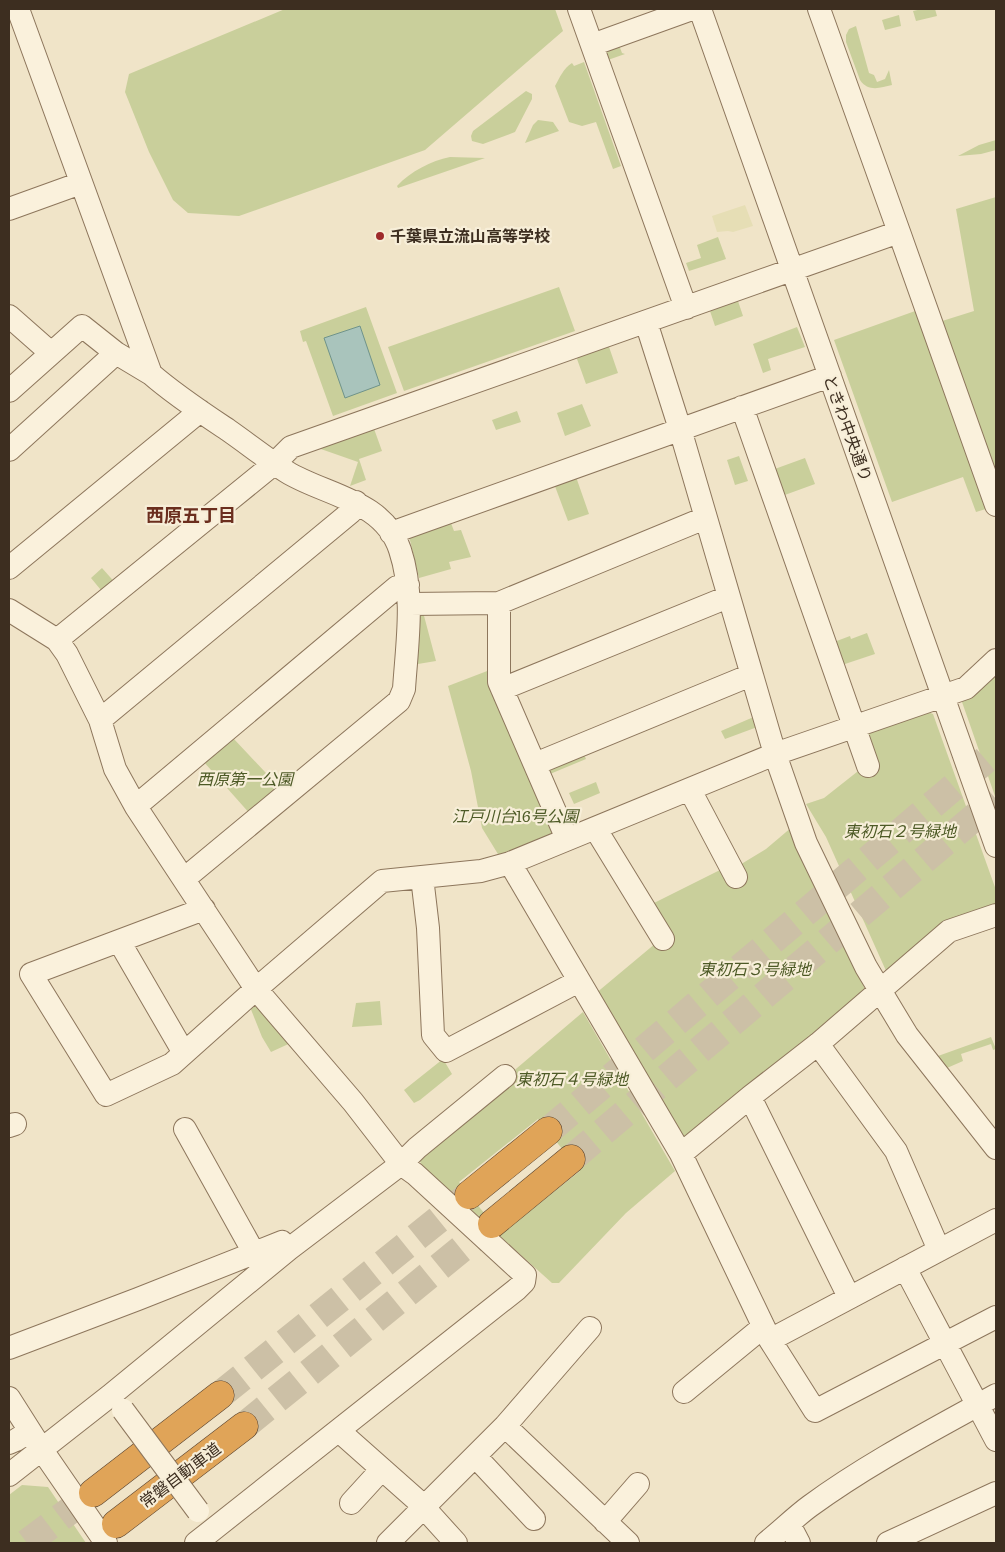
<svg xmlns="http://www.w3.org/2000/svg" width="1005" height="1552" viewBox="0 0 1005 1552" font-family="Literata,'Noto Sans JP',serif">
<style>
.farmland{fill:#e6deb5}
.green{fill:#c9cf9b;fill-rule:evenodd}
.water{fill:#a9c4bc;stroke:#6f938a}
.lines{fill:none;stroke-linecap:round;stroke-linejoin:round}
.highway-tunnel{stroke:#ccc0a6;stroke-width:28;stroke-dasharray:28 14;stroke-linecap:butt}
.minor-casing{stroke:#8d765c;stroke-width:24}
.highway-casing{stroke:#5b4430;stroke-width:29}
.minor{stroke:#faf1dc;stroke-width:22}
.highway{stroke:#e0a458;stroke-width:28}
.minor-bridge-casing{stroke:#8d765c;stroke-width:24;stroke-linecap:butt}
.minor-bridge{stroke:#faf1dc;stroke-width:22}
.poi-dot{fill:#9e2a2b;stroke:#f7eed8;stroke-width:2}
.labels{text-anchor:middle;stroke-width:4.5;stroke-linejoin:round;paint-order:stroke}
.poi-label{font-size:16px;font-weight:bold;fill:#3d2e20;stroke:#f7eed8;text-anchor:start}
.street-label{font-size:16px;fill:#3d2e20;stroke:#f7eed8}
.park-label{font-size:16px;font-style:italic;fill:#4d5a26;stroke:#f7eed8}
.neighbourhood-label{font-size:18px;font-weight:bold;fill:#6b2e1e;stroke:#f7eed8}
</style>
<rect width="100%" height="100%" fill="#f0e4c8"/>
<path class="farmland" d="M 745,205 L 753,226 L 733,232 L 728,231 L 717,232 L 712,216 Z"/>
<path class="green" d="M 285,9 L 555,9 L 563,31 L 425,150 L 239,216 L 188,213 L 173,200 L 149,152 L 125,92 L 129,74 Z
M 922,9 L 935,9 L 937,16 L 916,21 L 913,11 Z
M 899,15 L 901,26 L 885,30 L 882,20 Z
M 856,26 L 869,73 L 874,75 L 877,82 L 885,79 L 889,70 L 892,85 C 880,88 868,92 860,80 L 846,42 L 846,35 L 849,29 Z
M 619,45 L 622,53 L 625,54 L 605,61 L 604,58 L 609,48 Z
M 584,62 L 621,166 L 613,169 L 596,122 L 582,126 L 569,122 L 555,86 C 560,77 563,69 572,63 L 574,66 Z
M 526,91 L 532,94 L 532,99 L 515,132 L 483,144 L 472,141 L 471,136 L 473,131 Z
M 538,120 L 553,122 L 559,131 L 525,143 L 533,125 Z
M 996,140 L 996,150 L 981,154 L 958,156 L 979,145 Z
M 450,157 L 485,158 L 398,188 L 397,186 C 411,171 431,161 450,157 Z
M 996,197 L 996,485 L 939,322 L 974,311 L 956,209 Z
M 718,237 L 726,259 L 689,271 L 686,263 L 701,258 L 697,245 Z
M 559,287 L 575,331 L 404,391 L 388,347 Z
M 738,301 L 743,316 L 715,326 L 710,311 Z
M 366,307 L 397,393 L 333,416 L 306,341 L 303,342 L 300,331 Z
M 918,310 L 989,508 L 976,512 L 963,477 L 892,502 L 834,340 Z
M 797,327 L 805,347 L 768,359 L 771,370 L 763,373 L 753,344 Z
M 608,344 L 618,373 L 586,384 L 577,359 L 579,355 Z
M 582,404 L 591,426 L 565,436 L 557,413 Z
M 517,411 L 521,422 L 496,430 L 492,420 Z
M 373,426 L 382,451 L 359,459 L 366,480 L 350,486 L 358,462 L 318,448 Z
M 739,456 L 748,481 L 735,485 L 727,460 Z
M 805,458 L 815,484 L 782,496 L 772,470 Z
M 575,474 L 589,514 L 568,521 L 553,481 Z
M 449,518 L 454,531 L 461,530 L 471,557 L 449,562 L 451,569 L 419,578 L 409,536 Z
M 102,568 L 118,586 L 105,595 L 91,578 Z
M 423,612 L 436,661 L 412,665 L 416,616 Z
M 867,633 L 875,654 L 842,665 L 834,642 L 850,636 L 851,639 Z
M 495,668 L 559,831 L 501,859 L 482,828 L 471,771 L 448,686 Z
M 996,670 L 996,799 L 962,702 Z
M 923,710 L 933,714 L 996,890 L 996,903 L 993,907 L 887,973 L 826,837 L 806,804 L 824,798 L 862,768 L 866,739 L 871,728 Z
M 756,716 L 760,726 L 725,739 L 721,731 Z
M 233,738 L 282,790 L 251,815 L 203,761 Z
M 582,750 L 586,759 L 550,774 L 547,765 Z
M 596,782 L 600,793 L 574,804 L 569,793 Z
M 792,827 L 865,989 L 693,1138 L 680,1138 L 595,994 L 656,943 L 652,904 L 724,868 L 738,866 L 766,849 Z
M 257,1000 L 295,1041 L 271,1052 L 262,1037 L 250,1007 Z
M 380,1001 L 382,1025 L 352,1027 L 356,1003 Z
M 583,1012 L 675,1171 L 626,1213 L 559,1283 L 552,1283 L 422,1166 L 420,1161 L 420,1157 L 510,1074 ZM 538,1119 L 580,1171 L 501,1234 L 459,1182 Z
M 991,1037 L 996,1049 L 993,1050 L 991,1044 L 961,1054 L 963,1061 L 947,1068 L 938,1056 Z
M 443,1059 L 452,1074 L 420,1100 L 414,1103 L 404,1090 Z
M 22,1485 L 48,1487 L 86,1543 L 9,1543 L 9,1495 Z"/>
<path class="water" d="M 360,326 L 380,385 L 345,398 L 324,338 Z"/>
<g class="lines">
<path class="highway-tunnel" d="M 548,1131 L 996,751
M 571,1159 L 996,799
M 220,1395 L 469,1195
M 244,1426 L 492,1224
M 27,1543 L 93,1493"/>
<defs>
<path id="minor" d="M 18,9 L 151,374 C 175,395 201,412 228,430 C 248,444 267,459 287,472 C 324,495 384,500 400,550 C 415,595 407,643 404,689 L 399,701 L 184,879
M 579,9 L 686,308
M 700,9 L 996,846
M 819,9 L 899,232
M 592,45 L 692,9
M 9,209 L 81,183
M 9,316 L 51,353
M 646,322 L 680,429 L 775,754 L 806,843 L 866,967 L 907,1035 L 996,1148
M 9,391 L 82,326 L 116,353
M 742,407 L 868,766
M 9,450 L 116,353 L 151,374
M 391,533 L 830,376
M 9,568 L 200,411
M 499,603 L 499,682 L 567,839
M 410,604 L 499,603 L 705,518
M 9,610 L 57,640 L 67,654 L 100,720 L 115,769 L 136,807 L 256,989 L 353,1102 L 401,1164 L 415,1174 L 525,1275 L 524,1282 L 517,1289 L 196,1543
M 57,640 L 275,463 L 291,447 L 899,232 L 996,505
M 502,689 L 728,597
M 100,720 L 351,512 L 356,502
M 535,764 L 751,675
M 690,790 L 736,877
M 136,806 L 397,587 L 408,585
M 595,828 L 663,939
M 510,863 L 681,1154 L 770,1340 L 815,1411 L 996,1317
M 422,877 L 428,928 L 433,1035 L 446,1051 L 579,981
M 204,909 L 31,974 L 106,1095 L 172,1064 L 256,989 L 382,881 L 481,871 L 510,863 L 775,754 L 966,688 L 996,660
M 119,941 L 184,1053
M 818,1044 L 896,1151 L 939,1250
M 750,1097 L 849,1297
M 9,1126 L 15,1124
M 185,1129 L 254,1253
M 681,1154 L 750,1097 L 818,1044 L 949,931 L 996,915
M 905,1268 L 996,1440
M 770,1340 L 996,1220
M 9,1348 L 138,1299 L 282,1242 L 289,1249
M 684,1392 L 763,1327
M 9,1398 L 42,1450 L 106,1543
M 505,1426 L 628,1543
M 339,1431 L 418,1501 L 456,1543
M 9,1443 L 16,1440 L 30,1431
M 475,1456 L 534,1519
M 9,1475 L 111,1395 L 289,1249 L 401,1164 L 417,1148 L 505,1076
M 351,1503 L 382,1469
M 605,1522 L 638,1484
M 789,1524 L 799,1543
M 388,1543 L 505,1426 L 590,1328
M 766,1543 C 781,1531 795,1517 810,1506 C 869,1463 933,1430 996,1395
M 888,1543 L 996,1493"/>
<path id="highway" d="M 469,1195 L 548,1131
M 492,1224 L 571,1159
M 93,1493 L 220,1395
M 116,1524 L 244,1426"/>
</defs>
<use href="#minor" class="minor-casing"/>
<use href="#highway" class="highway-casing"/>
<use href="#minor" class="minor"/>
<use href="#highway" class="highway"/>
<defs>
<path id="minor-bridge" d="M 123,1410 L 198,1511"/>
</defs>
<use href="#minor-bridge" class="minor-bridge-casing"/>
<use href="#minor-bridge" class="minor-bridge"/>
</g>
<circle class="poi-dot" cx="380" cy="236" r="5"/>
<g class="labels">
<g class="poi-label">
<text x="390" y="242">千葉県立流山高等学校</text>
</g>
<g class="street-label">
<text transform="translate(848 428) rotate(70)" y="6">ときわ中央通り</text>
<text transform="translate(180 1475) rotate(-37)" y="6">常磐自動車道</text>
</g>
<g class="park-label">
<text x="245" y="785">西原第一公園</text>
<text x="515" y="822">江戸川台16号公園</text>
<text x="900" y="837">東初石２号緑地</text>
<text x="755" y="975">東初石３号緑地</text>
<text x="572" y="1085">東初石４号緑地</text>
</g>
<g class="neighbourhood-label">
<text x="191" y="522">西原五丁目</text>
</g>
</g>
<rect width="1005" height="1552" fill="none" stroke="#3d2e20" stroke-width="20"/>
</svg>
